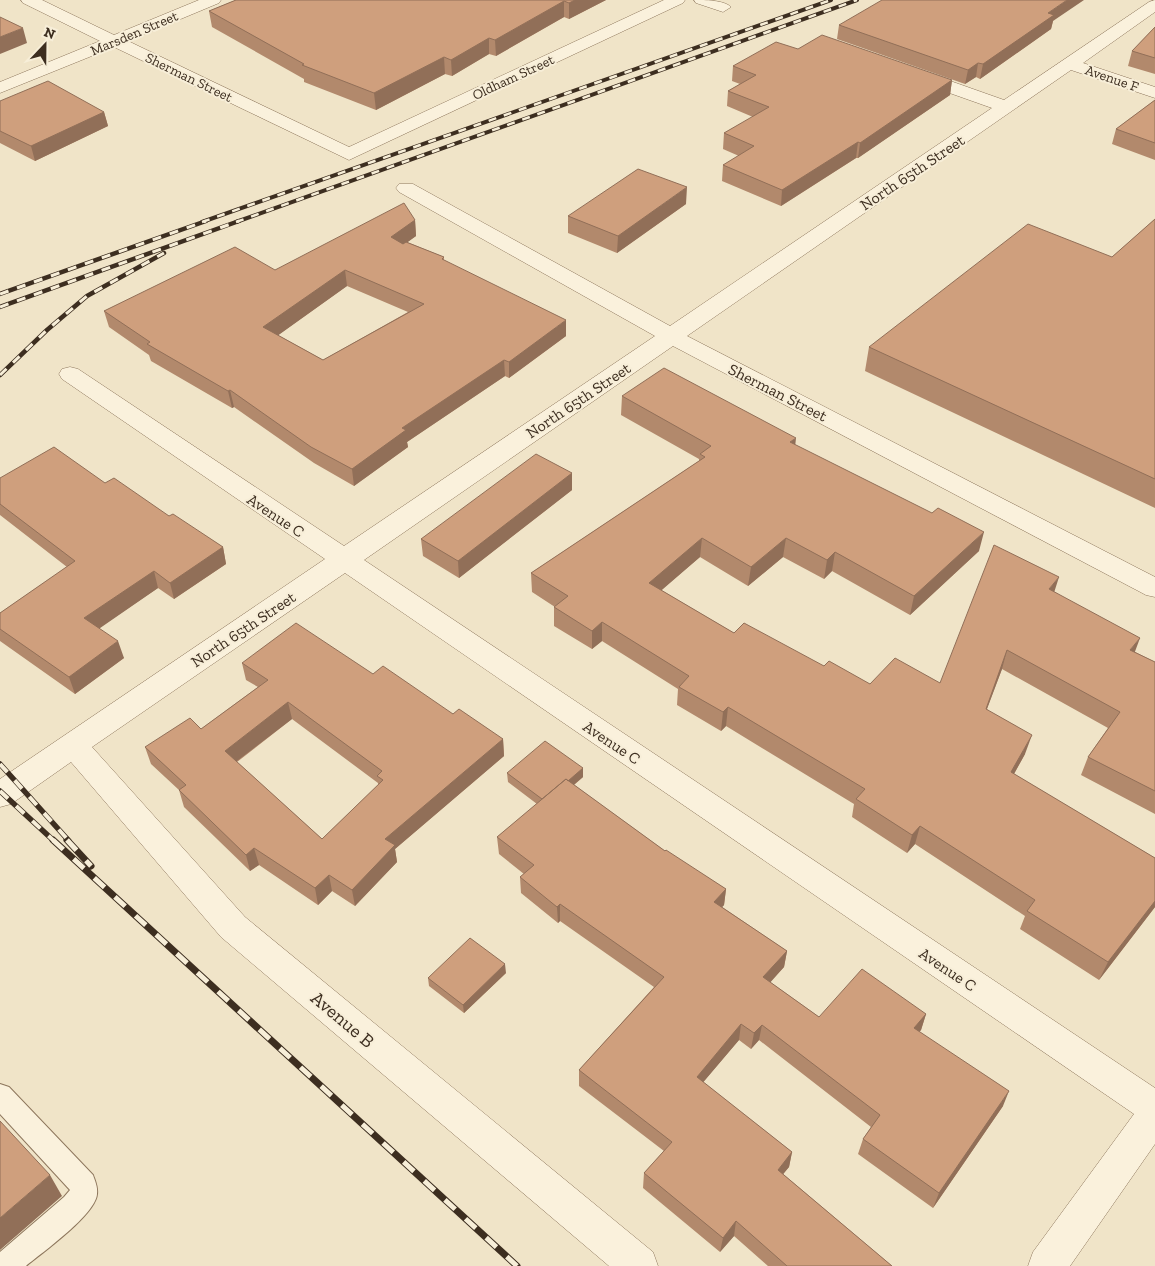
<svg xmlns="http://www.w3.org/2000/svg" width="1155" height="1266" viewBox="0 0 1155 1266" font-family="'Zilla Slab',serif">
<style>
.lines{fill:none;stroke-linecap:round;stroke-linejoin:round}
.lane-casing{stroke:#8d765c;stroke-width:2}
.street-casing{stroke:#8d765c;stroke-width:1}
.lane{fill:#faf1dc;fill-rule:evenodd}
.street{fill:#faf1dc;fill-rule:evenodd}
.rail-far3-casing{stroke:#3d2e20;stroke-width:4}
.rail-far2-casing{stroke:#3d2e20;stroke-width:4.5}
.rail-far1-casing{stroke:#3d2e20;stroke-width:5.5}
.rail-casing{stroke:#3d2e20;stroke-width:7}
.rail-far3{stroke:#f7eed8;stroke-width:2.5;stroke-dasharray:8;stroke-linecap:butt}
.rail-far2{stroke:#f7eed8;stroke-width:3;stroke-dasharray:9;stroke-linecap:butt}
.rail-far1{stroke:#f7eed8;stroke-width:4;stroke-dasharray:11;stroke-linecap:butt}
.rail{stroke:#f7eed8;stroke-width:5;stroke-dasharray:14;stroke-linecap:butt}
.wall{fill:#b2896c;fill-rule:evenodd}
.shaded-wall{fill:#916f58}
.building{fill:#cf9f7d;stroke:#916f58;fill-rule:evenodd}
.labels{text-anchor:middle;stroke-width:4;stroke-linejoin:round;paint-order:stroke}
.far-street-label{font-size:14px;fill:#3d2e20;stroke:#f7eed8}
.street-label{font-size:16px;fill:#3d2e20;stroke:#f7eed8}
.near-street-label{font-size:19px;fill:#3d2e20;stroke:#f7eed8}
</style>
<rect width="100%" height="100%" fill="#f0e4c8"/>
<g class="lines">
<defs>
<path id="lane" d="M 0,1084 L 9,1087 L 93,1175 C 95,1181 98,1187 97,1194 C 96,1214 43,1252 26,1266 L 0,1266 L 0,1252 L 64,1197 L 70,1190 L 0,1114 Z"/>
<path id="street" d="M 21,0 L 42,0 L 114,35 L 199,0 L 221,0 L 219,3 L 128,41 L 349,147 L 664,0 L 685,0 L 683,3 L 349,160 L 114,47 L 0,93 L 0,82 L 100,41 L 23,3 Z
M 694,0 C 705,0 724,0 731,7 L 723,12 L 696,3 Z
M 1155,0 L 1155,12 L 1083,63 L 1155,87 L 1155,98 L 1071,70 L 687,336 L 1155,577 L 1155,597 L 1146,595 L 673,346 L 364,560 L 1155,1088 L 1155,1144 L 1070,1266 L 1028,1266 L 1033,1252 L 1134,1114 L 345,573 L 92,747 L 245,917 L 653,1252 L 658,1266 L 609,1266 L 221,937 L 71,762 L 11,804 L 0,807 L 0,779 L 325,559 L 62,379 L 59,374 L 62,369 L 70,367 L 78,369 L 344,546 L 655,336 L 399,192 L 396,188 L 399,184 L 413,184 L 670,326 L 992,108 L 910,79 L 907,75 L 910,71 L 922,71 L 1004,100 L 1149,2 Z"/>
</defs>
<use href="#lane" class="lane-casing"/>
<use href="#street" class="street-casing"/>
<use href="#lane" class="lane"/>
<use href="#street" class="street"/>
<defs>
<path id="rail-far3" d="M 202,222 L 831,0
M 236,222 L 857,0"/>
<path id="rail-far2" d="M 0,294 L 206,221
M 0,307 L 239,221
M 0,375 L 47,330 L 87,296 L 164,253"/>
<path id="rail-far1" d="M 0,764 L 69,841
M 0,791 L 54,841"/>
<path id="rail" d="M 53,840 L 517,1266
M 67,840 L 91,866"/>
</defs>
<use href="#rail-far3" class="rail-far3-casing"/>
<use href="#rail-far2" class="rail-far2-casing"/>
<use href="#rail-far1" class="rail-far1-casing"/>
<use href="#rail" class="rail-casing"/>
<use href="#rail-far3" class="rail-far3"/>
<use href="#rail-far2" class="rail-far2"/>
<use href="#rail-far1" class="rail-far1"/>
<use href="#rail" class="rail"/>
</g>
<path class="wall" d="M 236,0 L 606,0 L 569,19 L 564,17 L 496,56 L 489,54 L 452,76 L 445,74 L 376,110 L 304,82 L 304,79 L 212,27 L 209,11 Z
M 1053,21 L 1051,29 L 980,79 L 976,77 L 965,84 L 837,39 L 839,25 Z
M 1155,27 L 1155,74 L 1128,66 L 1132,51 Z
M 798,49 L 952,80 L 950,95 L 858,158 L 856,158 L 781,206 L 722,181 L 723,165 L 739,156 L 723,149 L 724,133 L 753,117 L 727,106 L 728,91 L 740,84 L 732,81 L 733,66 Z
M 1155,100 L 1155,160 L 1112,144 L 1116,129 Z
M 0,101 L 104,112 L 108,126 L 35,161 L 0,143 Z
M 686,204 L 617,253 L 568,233 L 568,216 Z
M 1155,219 L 1155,508 L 865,371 L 869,347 L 1112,257 Z
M 415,220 L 416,236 L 407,242 L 444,257 L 444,260 L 566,336 L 509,378 L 505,376 L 407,442 L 408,447 L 354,486 L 314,463 L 234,407 L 232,408 L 151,361 L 149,355 L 109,327 L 104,311 L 275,270 ZM 347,286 L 408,312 L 323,360 L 278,335 Z
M 622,396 L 795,445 L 979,551 L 910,615 L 832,571 L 824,579 L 783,557 L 748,586 L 700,557 L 661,590 L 734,633 L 824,666 L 870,684 L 940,683 L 1055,592 L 1135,652 L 1155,662 L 1155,814 L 1081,775 L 1088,757 L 1108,728 L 1002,669 L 987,709 L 1025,754 L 1014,774 L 1155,858 L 1155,907 L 1099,980 L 1020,929 L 1025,916 L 915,844 L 907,853 L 852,817 L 854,804 L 726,726 L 721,731 L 677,705 L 678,689 L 602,641 L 592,649 L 554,626 L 554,607 L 555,607 L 532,592 L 531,573 L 699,461 L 699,459 L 621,415 Z
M 572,473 L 572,490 L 459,578 L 423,556 L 421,539 Z
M 0,478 L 105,483 L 169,516 L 223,547 L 226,564 L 174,599 L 158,588 L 99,628 L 124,658 L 75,694 L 0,641 L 0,613 L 67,567 L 0,515 Z
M 242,663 L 373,674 L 503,739 L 504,756 L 395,849 L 397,862 L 355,906 L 332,891 L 318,905 L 259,865 L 250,871 L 184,807 L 179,790 L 151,764 L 145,747 L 201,729 L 258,687 L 246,680 ZM 292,719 L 378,783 L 378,785 L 322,839 L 237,762 Z
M 583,768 L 583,777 L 574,785 L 665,851 L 726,889 L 724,905 L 722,907 L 787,951 L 784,967 L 770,982 L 819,1017 L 926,1014 L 921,1030 L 919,1032 L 1003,1106 L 933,1208 L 858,1154 L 863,1139 L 871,1127 L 759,1040 L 751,1049 L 739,1040 L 703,1082 L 792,1152 L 789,1167 L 783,1174 L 892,1266 L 768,1266 L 734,1236 L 720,1252 L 643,1188 L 644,1173 L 664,1151 L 579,1086 L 579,1070 L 654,987 L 560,921 L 558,923 L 521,893 L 520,877 L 524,874 L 499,854 L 497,837 L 537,804 L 508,782 L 507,773 Z
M 506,973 L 464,1013 L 429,986 L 428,978 Z"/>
<path class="shaded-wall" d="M 575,0 L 606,0 L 569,19 L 569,3 Z
M 1067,0 L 1084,0 L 1053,21 L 1051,29 L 980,79 L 983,64 L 1048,13 Z
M 564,1 L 564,17 L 496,56 L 495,40 Z
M 23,28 L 27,43 L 0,54 L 0,37 Z
M 489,38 L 489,54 L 452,76 L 451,60 Z
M 444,57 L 445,74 L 376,110 L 374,93 Z
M 978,63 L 976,77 L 965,84 L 968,70 Z
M 952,80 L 950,95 L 858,158 L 860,143 Z
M 104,112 L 108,126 L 35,161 L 31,146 Z
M 858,142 L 856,158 L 781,206 L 782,190 Z
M 687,187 L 686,204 L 617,253 L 618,236 Z
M 415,220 L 416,236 L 393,253 L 391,237 Z
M 345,270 L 347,286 L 266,344 L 263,327 Z
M 566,320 L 566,336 L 509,378 L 509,362 Z
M 504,360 L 505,376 L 407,442 L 408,447 L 354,486 L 352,469 L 402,428 Z
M 230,390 L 234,407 L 232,408 L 228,391 Z
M 796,438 L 794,457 L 790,442 Z
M 572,473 L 572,490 L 459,578 L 458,561 Z
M 984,532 L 979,551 L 910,615 L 914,596 Z
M 702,538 L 700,557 L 648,602 L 649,583 Z
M 786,538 L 783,557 L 748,586 L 751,567 Z
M 223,547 L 226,564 L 174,599 L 170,583 Z
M 835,552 L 832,571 L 824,579 L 827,560 Z
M 154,571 L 158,588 L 90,635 L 84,618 Z
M 1059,577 L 1053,596 L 1049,589 Z
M 602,622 L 602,641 L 592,649 L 592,631 Z
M 1140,638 L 1133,657 L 1130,650 Z
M 118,641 L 124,658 L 75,694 L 69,677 Z
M 1007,650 L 1002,669 L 980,727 L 986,709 Z
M 288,702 L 292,719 L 229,767 L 225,751 Z
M 728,707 L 726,726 L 721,731 L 723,712 Z
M 1032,735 L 1025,754 L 1005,790 L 1011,772 Z
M 503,739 L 504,756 L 395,849 L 397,862 L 355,906 L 352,890 L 385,839 Z
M 583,768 L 583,777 L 545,809 L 545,801 Z
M 920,826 L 915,844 L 907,853 L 912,835 Z
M 254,848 L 259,865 L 250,871 L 246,855 Z
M 329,875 L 332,891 L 318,905 L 315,888 Z
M 726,889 L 724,905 L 712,918 L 714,902 Z
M 1155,901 L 1155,907 L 1099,980 L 1108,962 Z
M 560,904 L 560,921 L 558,923 L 557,907 Z
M 787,951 L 784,967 L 761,993 L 763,977 Z
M 505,964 L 506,973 L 464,1013 L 463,1005 Z
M 926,1014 L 921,1030 L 909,1044 L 914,1028 Z
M 741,1024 L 739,1040 L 695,1092 L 697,1077 Z
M 762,1025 L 759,1040 L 751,1049 L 754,1033 Z
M 1009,1091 L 1003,1106 L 933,1208 L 939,1193 Z
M 792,1152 L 789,1167 L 775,1184 L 778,1170 Z
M 50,1175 L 62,1196 L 0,1250 L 0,1218 Z
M 736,1221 L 734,1236 L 720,1252 L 723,1238 Z"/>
<path class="building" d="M 236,0 L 575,0 L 569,3 L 564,1 L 495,40 L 489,38 L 451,60 L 444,57 L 374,93 L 302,65 L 304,64 L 209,11 Z
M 882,0 L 1067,0 L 1048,13 L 1054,15 L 983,64 L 978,63 L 968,70 L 839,25 Z
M 0,17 L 23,28 L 0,37 Z
M 1155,27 L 1155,58 L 1132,51 Z
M 822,35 L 952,80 L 860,143 L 858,142 L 782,190 L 723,165 L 754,146 L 724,133 L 769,107 L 728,91 L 756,75 L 733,66 L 776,42 L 798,49 Z
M 48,81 L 104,112 L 31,146 L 0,131 L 0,101 Z
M 1155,100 L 1155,143 L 1116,129 Z
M 638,169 L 687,187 L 618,236 L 568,216 Z
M 404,203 L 415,220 L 391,237 L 403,244 L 406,242 L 444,257 L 442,259 L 566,320 L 509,362 L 504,360 L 402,428 L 406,430 L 352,469 L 311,447 L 230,390 L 228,391 L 147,344 L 150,342 L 104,311 L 235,247 L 275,270 ZM 345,270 L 424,304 L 323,360 L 263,327 Z
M 1155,219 L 1155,479 L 869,347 L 1028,224 L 1112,257 Z
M 664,368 L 796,438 L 790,442 L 932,513 L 938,508 L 984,532 L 914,596 L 835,552 L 827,560 L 786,538 L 751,567 L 702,538 L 649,583 L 734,633 L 744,623 L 824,666 L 829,661 L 870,684 L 895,658 L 940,683 L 994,545 L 1059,577 L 1049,589 L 1140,638 L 1130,650 L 1155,662 L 1155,791 L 1088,757 L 1120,712 L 1007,650 L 986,709 L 1032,735 L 1011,772 L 1155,858 L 1155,901 L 1108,962 L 1027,911 L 1035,900 L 920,826 L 912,835 L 856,799 L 865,789 L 728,707 L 723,712 L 679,687 L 689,676 L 602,622 L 592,631 L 554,607 L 568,596 L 531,573 L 705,457 L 700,454 L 711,446 L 622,396 Z
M 54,447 L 105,483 L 114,478 L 169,516 L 173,514 L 223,547 L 170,583 L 154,571 L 84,618 L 118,641 L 69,677 L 0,629 L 0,613 L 75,561 L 0,504 L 0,478 Z
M 536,454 L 572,473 L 458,561 L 421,539 Z
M 296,623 L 373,674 L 383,666 L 453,714 L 459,709 L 503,739 L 385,839 L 395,845 L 352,890 L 329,875 L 315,888 L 254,848 L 246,855 L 179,790 L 186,785 L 145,747 L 190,718 L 201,729 L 268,680 L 242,663 ZM 288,702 L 382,771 L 377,776 L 383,780 L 322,839 L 225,751 Z
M 545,741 L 583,768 L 568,781 L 566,779 L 542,799 L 507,773 Z
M 566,779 L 665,851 L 666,850 L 726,889 L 714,902 L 787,951 L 763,977 L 819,1017 L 862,969 L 926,1014 L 914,1028 L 1009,1091 L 939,1193 L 863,1139 L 880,1115 L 762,1025 L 754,1033 L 741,1024 L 697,1077 L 792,1152 L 778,1170 L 892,1266 L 787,1266 L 736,1221 L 723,1238 L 644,1173 L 672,1142 L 579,1070 L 664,977 L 560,904 L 557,907 L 520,877 L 534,865 L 497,837 Z
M 470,938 L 505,964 L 463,1005 L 428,978 Z
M 0,1121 L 50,1175 L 0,1218 Z"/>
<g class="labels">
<g class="far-street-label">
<text transform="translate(134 33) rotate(-23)" y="5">Marsden Street</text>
<text transform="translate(189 77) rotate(26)" y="5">Sherman Street</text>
<text transform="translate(513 77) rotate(-25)" y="5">Oldham Street</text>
<text transform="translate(1112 78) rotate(19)" y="5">Avenue F</text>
</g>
<g class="street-label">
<text transform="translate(912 172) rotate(-34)" y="6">North 65th Street</text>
<text transform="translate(778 392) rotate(27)" y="6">Sherman Street</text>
<text transform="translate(578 400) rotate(-34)" y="6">North 65th Street</text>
<text transform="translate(276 515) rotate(34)" y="6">Avenue C</text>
<text transform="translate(243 629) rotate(-34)" y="6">North 65th Street</text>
<text transform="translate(612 742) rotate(34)" y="6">Avenue C</text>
<text transform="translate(948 969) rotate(34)" y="6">Avenue C</text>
</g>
<g class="near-street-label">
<text transform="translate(343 1019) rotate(40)" y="7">Avenue B</text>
</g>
</g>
<g transform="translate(45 45) rotate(22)" stroke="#f7eed8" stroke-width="4" paint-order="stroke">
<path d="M0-4L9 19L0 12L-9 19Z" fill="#3d2e20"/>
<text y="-8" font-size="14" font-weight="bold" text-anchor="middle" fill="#3d2e20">N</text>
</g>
</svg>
